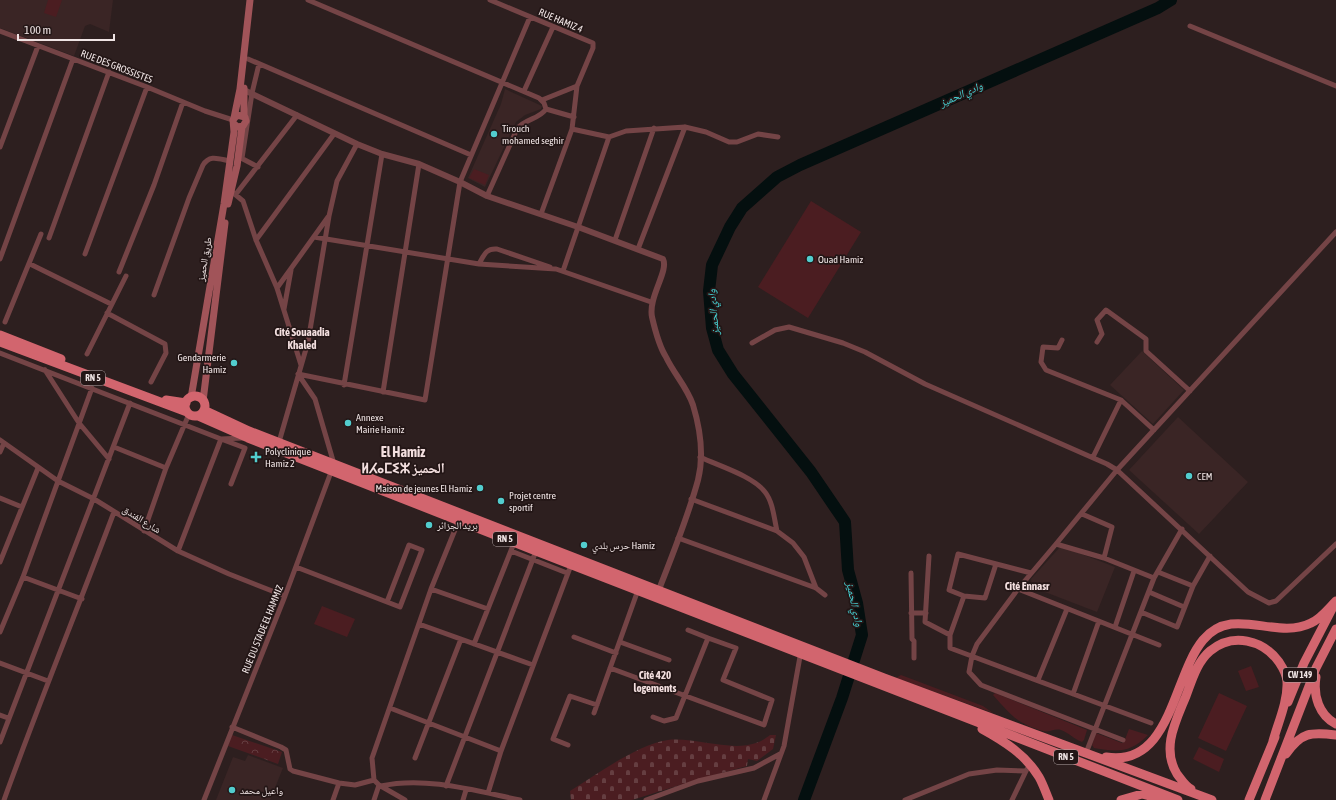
<svg xmlns="http://www.w3.org/2000/svg" width="1336" height="800" viewBox="0 0 1336 800" font-family="'Asap Condensed','Noto Naskh Arabic','Noto Sans Tifinagh',sans-serif">
<style>
.built{fill:#3a2525}
.grass{fill:#4b1d21}
.forest{fill:url(#forest-crowns)}
.cemetery{fill:url(#cemetery-stones)}
.lines{fill:none;stroke-linecap:round;stroke-linejoin:round}
.river{stroke:#040f0f;stroke-width:12}
.minor{stroke:#744446;stroke-width:5}
.tertiary{stroke:#744446;stroke-width:6}
.secondary{stroke:#a15459;stroke-width:7}
.trunk{stroke:#d2656e;stroke-width:9}
.poi-dot{fill:#52cdce;stroke:#231616;stroke-width:1.5}
.labels{text-anchor:middle;stroke-width:3.5;stroke-linejoin:round;paint-order:stroke}
.shield{fill:#231616;stroke:#b2a6a6;stroke-width:1}
.shield-label{font-size:9px;font-weight:bold;fill:#efe4e4}
.street-label{font-size:10px;fill:#efe4e4;stroke:#231616}
.poi-label{font-size:10px;fill:#efe4e4;stroke:#231616;text-anchor:start}
.water-label{font-size:11px;font-style:italic;fill:#46d6d8;stroke:#231616}
.neighbourhood-label{font-size:11px;font-weight:bold;fill:#f3dfdf;stroke:#231616}
.district-label{font-size:14px;font-weight:bold;fill:#f3dfdf;stroke:#231616}
</style>
<defs>
<pattern id="forest-crowns" width="20" height="18" patternUnits="userSpaceOnUse"><rect width="20" height="18" fill="#4b1d21"/><path d="M2 6a3 3 0 1 1 6 0M12 15a3 3 0 1 1 6 0" fill="none" stroke="#653e41"/></pattern>
<pattern id="cemetery-stones" width="16" height="16" patternUnits="userSpaceOnUse"><rect width="16" height="16" fill="#4b1d21"/><path d="M2 7V4a2 2 0 0 1 4 0v3zM10 15v-3a2 2 0 0 1 4 0v3z" fill="#653e41"/></pattern>
</defs>
<rect width="100%" height="100%" fill="#2d1f1f"/>
<path class="built" d="M 0,0 L 113,0 L 109,32 L 90,24 L 85,26 L 74,56 L 0,28 Z
M 505,89 L 542,106 L 541,109 L 525,115 L 516,122 L 485,187 L 468,178 L 501,104 Z
M 1142,351 L 1184,390 L 1153,424 L 1110,385 Z
M 1178,417 L 1248,482 L 1199,534 L 1129,470 Z
M 1061,546 L 1115,567 L 1097,612 L 1032,587 L 1031,579 Z
M 248,755 L 283,768 L 270,800 L 216,800 L 233,757 L 245,761 Z"/>
<path class="grass" d="M 48,0 L 62,0 L 56,17 L 44,13 Z
M 474,169 L 489,175 L 485,185 L 469,178 Z
M 811,201 L 861,232 L 808,318 L 758,287 Z
M 322,606 L 355,619 L 347,637 L 314,624 Z
M 1251,666 L 1259,687 L 1246,691 L 1238,671 Z
M 901,675 L 983,706 L 993,713 L 896,678 Z
M 995,693 L 1087,730 L 1084,740 L 1082,742 C 1074,739 1069,733 1061,730 C 1054,728 1049,733 1043,731 C 1017,724 1010,714 993,695 Z
M 1219,693 L 1247,706 L 1226,751 L 1198,738 Z
M 1129,729 L 1148,735 C 1131,753 1117,752 1094,748 L 1092,745 L 1096,733 L 1122,743 L 1124,742 Z
M 1199,747 L 1224,759 L 1219,772 L 1193,759 Z"/>
<path class="forest" d="M 232,735 L 282,752 L 278,764 L 228,746 Z"/>
<path class="cemetery" d="M 770,735 L 776,735 L 773,749 L 757,761 L 748,759 L 747,766 L 696,780 L 632,800 L 571,800 L 570,791 C 598,774 636,745 668,740 C 695,737 730,752 756,743 C 761,742 766,738 770,735 Z"/>
<g class="lines">
<path class="river" d="M 804,800 L 842,698 L 862,635 L 857,603 L 848,570 L 845,522 L 811,472 L 733,374 L 718,350 L 712,328 L 709,291 L 712,265 L 730,227 L 742,208 L 777,177 L 800,165 L 1158,8 L 1171,0"/>
<path class="minor" d="M 308,0 L 539,98 L 544,103 L 546,109 C 540,119 524,119 517,129 L 487,196
M 490,0 L 593,43 L 593,48 L 577,86 L 542,100
M 1190,26 L 1336,86
M 0,31 L 147,87 L 205,111 L 233,120
M 248,59 L 471,155
M 524,91 L 553,27
M 546,109 L 574,117
M 572,129 L 577,86
M 0,147 L 38,46
M 241,158 L 258,167
M 242,158 L 252,93 L 259,64
M 231,191 L 243,201 L 256,240 L 277,288 L 301,365
M 236,194 L 297,115
M 541,214 L 572,129 L 609,137 L 626,131 L 685,127 L 706,132 L 729,142 L 737,142 L 758,134 L 778,137
M 314,237 L 479,264 L 556,269 L 651,302
M 49,238 L 109,72
M 256,240 L 334,134
M 615,240 L 654,128
M 638,249 L 685,127
M 85,254 L 147,87
M 0,259 L 73,59
M 30,264 L 111,304
M 479,264 C 484,255 486,248 497,249 L 550,267
M 563,271 L 609,137
M 119,272 L 154,185 L 183,102
M 277,288 L 328,217
M 154,295 L 189,198 L 203,165 C 210,154 219,159 230,161
M 284,309 L 291,270
M 107,313 L 165,344 L 166,353 L 151,382
M 5,322 L 41,234
M 1062,340 L 1058,348 L 1043,347 L 1041,362 L 1046,370 L 1121,400 L 1154,430
M 1097,342 L 1102,334 L 1097,320 L 1106,310 L 1146,339 L 1146,351 L 1190,391
M 752,343 L 775,330 L 789,327 L 843,343 L 865,352 L 925,384 L 1107,464 L 1117,470 L 1248,592 L 1269,603 L 1276,601 L 1336,544
M 0,353 L 221,439 L 243,438
M 87,354 L 126,276
M 45,370 L 79,423 L 109,459
M 298,374 L 425,400 L 460,182 L 530,17
M 344,385 L 382,154
M 383,392 L 419,164
M 0,440 L 58,481 L 94,499 L 178,551 L 229,574 L 285,596
M 279,442 L 308,342 L 329,216 L 337,181 L 357,144
M 114,447 L 166,468
M 0,452 L 4,443
M 700,457 C 719,466 753,476 765,492 C 773,502 774,518 777,531
M 1093,457 L 1121,400
M 0,498 L 22,507
M 691,499 L 777,531 L 793,543 L 804,557 L 816,588
M 144,531 L 166,468 L 189,414
M 678,538 L 816,588 L 825,595
M 1056,544 L 1104,558 L 1112,527 L 1082,514
M 178,551 L 221,439 L 245,448 L 231,484
M 511,551 L 567,573
M 929,556 L 925,622 L 950,635 L 950,648 L 1151,723
M 1104,558 L 1154,578
M 0,562 L 38,468
M 296,567 L 400,607 L 422,550 L 409,545 L 387,602
M 1158,572 L 1193,586
M 911,573 L 912,639 L 914,641 L 914,658
M 23,577 L 82,599
M 431,589 L 488,609
M 1018,589 L 1159,645
M 1149,592 L 1184,607
M 964,596 L 985,598 L 996,564
M 1141,612 L 1177,627 L 1193,586 L 1210,556
M 911,613 L 926,613
M 419,624 L 533,665
M 1115,627 L 1134,571
M 688,630 L 708,638
M 0,632 L 23,577 L 92,388
M 950,635 L 964,596 L 949,590 L 958,554 L 1031,573
M 574,637 L 616,653
M 620,642 L 669,660
M 474,644 L 514,543
M 0,663 L 48,681
M 610,668 L 764,725 L 772,700 L 723,680 L 736,648 L 708,638 L 676,718 L 664,721 L 653,717
M 1038,680 L 1067,609
M 1073,694 L 1099,621
M 390,708 L 501,751 L 571,565
M 594,713 L 638,590
M 0,715 L 8,718
M 232,727 L 281,747 L 286,750 L 290,769 L 293,771 L 339,783 L 355,785 L 374,780
M 1123,740 L 981,685 L 969,672 L 972,656 L 977,644 L 1018,589 L 1056,544 L 1117,470 L 1336,232
M 0,742 L 130,403
M 568,745 L 553,739 L 570,696 L 597,705
M 1086,753 L 1154,578 L 1182,529
M 415,758 L 461,639
M 381,786 C 426,776 476,791 520,800
M 446,786 L 536,551
M 488,793 L 501,751
M 4,800 C 39,703 78,608 114,512
M 204,800 L 285,596 L 334,464 L 315,399 L 298,374
M 333,800 L 339,783
M 374,800 L 379,785
M 405,800 L 379,785 L 374,780 L 372,758 L 431,589 L 459,520
M 463,800 L 466,790
M 646,800 L 698,781 L 754,768 L 780,754
M 764,800 L 784,746 L 801,651
M 905,800 L 969,774 L 997,770 L 1026,771
M 1012,800 L 1027,769"/>
<path class="tertiary" d="M 244,90 L 357,144 L 382,154 L 419,164 L 460,182 L 487,196 L 578,227 L 663,259 C 669,271 648,297 652,317 C 655,330 659,346 666,357 C 674,374 687,387 693,405 C 700,428 704,456 698,480 C 688,517 672,556 658,592"/>
<path class="secondary" d="M 244,116 L 244,88
M 234,118 L 240,89 L 250,0
M 228,204 L 237,166 L 242,127
M 191,398 L 224,204 L 234,132 L 233,120 L 237,115 L 245,117 L 246,121 L 243,126 L 238,127 L 234,124
M 203,401 L 225,223"/>
<path class="trunk" d="M 0,335 L 61,359
M 0,342 L 187,412
M185 406a10 10 0 1 1 20 0a10 10 0 1 1-20 0Z
M 166,400 L 186,403
M 204,410 L 249,431 L 884,678 L 1212,800
M 198,416 L 248,438 L 536,551 L 1178,800
M 1316,677 C 1313,696 1319,715 1336,724
M 1288,702 L 1304,663 L 1332,609
M 982,729 C 1004,741 1026,755 1039,777 C 1043,784 1046,793 1049,800
M 1286,754 C 1301,732 1311,732 1336,735
M 1106,757 C 1171,768 1173,676 1203,640 C 1233,604 1275,641 1311,623 C 1321,619 1329,608 1336,601
M 1191,789 C 1185,786 1181,779 1177,774 C 1161,748 1176,721 1186,696 C 1192,680 1197,662 1210,651 C 1233,632 1263,640 1279,662 C 1283,668 1287,675 1287,682 C 1288,701 1278,723 1273,741
M 1121,800 L 1142,794 L 1162,799
M 1249,800 L 1275,737
M 1265,800 L 1316,668 L 1336,629"/>
</g>
<g class="poi-dot">
<circle cx="494" cy="134" r="4"/>
<circle cx="810" cy="259" r="4"/>
<circle cx="234" cy="363" r="4"/>
<circle cx="348" cy="423" r="4"/>
<path d="M254 451h4v4h4v4h-4v4h-4v-4h-4v-4h4z"/>
<circle cx="1189" cy="476" r="4"/>
<circle cx="480" cy="488" r="4"/>
<circle cx="501" cy="501" r="4"/>
<circle cx="429" cy="525" r="4"/>
<circle cx="584" cy="545" r="4"/>
<circle cx="232" cy="790" r="4"/>
</g>
<g class="labels">
<g class="shield">
<rect x="81" y="371" width="24" height="14" rx="3"/>
<rect x="493" y="532" width="24" height="14" rx="3"/>
<rect x="1283" y="668" width="34" height="14" rx="3"/>
<rect x="1054" y="750" width="24" height="14" rx="3"/>
</g>
<g class="shield-label">
<text x="93" y="381">RN 5</text>
<text x="505" y="542">RN 5</text>
<text x="1300" y="678">CW 149</text>
<text x="1066" y="760">RN 5</text>
</g>
<g class="street-label">
<text transform="translate(561 20) rotate(23)" y="4">RUE HAMIZ 4</text>
<text transform="translate(117 66) rotate(21)" y="4">RUE DES GROSSISTES</text>
<text transform="translate(204 259) rotate(-80)" y="4">طريق الحميز</text>
<text transform="translate(142 519) rotate(32)" y="4">شارع الفندق</text>
<text transform="translate(262 629) rotate(-68)" y="4">RUE DU STADE EL HAMMIZ</text>
</g>
<g class="poi-label">
<text x="502" y="132">Tirouch<tspan x="502" dy="12">mohamed seghir</tspan></text>
<text x="818" y="263">Ouad Hamiz</text>
<text x="226" y="361" text-anchor="end">Gendarmerie<tspan x="226" dy="12">Hamiz</tspan></text>
<text x="356" y="421">Annexe<tspan x="356" dy="12">Mairie Hamiz</tspan></text>
<text x="265" y="455">Polyclinique<tspan x="265" dy="12">Hamiz 2</tspan></text>
<text x="1197" y="480">CEM</text>
<text x="472" y="492" text-anchor="end">Maison de jeunes El Hamiz</text>
<text x="509" y="499">Projet centre<tspan x="509" dy="12">sportif</tspan></text>
<text x="437" y="529">بريد الجزائر</text>
<text x="592" y="549">حرس بلدي Hamiz</text>
<text x="240" y="794">واعيل محمد</text>
</g>
<g class="water-label">
<text transform="translate(961 94) rotate(-24)" y="4">وادي الحميز</text>
<text transform="translate(713 312) rotate(-95)" y="4">وادي الحميز</text>
<text transform="translate(855 604) rotate(78)" y="4">وادي الحميز</text>
</g>
<g class="neighbourhood-label">
<text x="302" y="336">Cité Souaadia<tspan x="302" dy="13">Khaled</tspan></text>
<text x="1027" y="590">Cité Ennasr</text>
<text x="655" y="679">Cité 420<tspan x="655" dy="13">logements</tspan></text>
</g>
<g class="district-label">
<text x="403" y="457">El Hamiz<tspan x="403" dy="16">ⵍⵃⴰⵎⵉⵣ الحميز</tspan></text>
</g>
</g>
<path d="M18 34v6h96v-6" fill="none" stroke="#efe4e4" stroke-width="2"/>
<text x="24" y="34" font-size="12" fill="#efe4e4" stroke="#231616" stroke-width="3" paint-order="stroke">100 m</text>
</svg>
